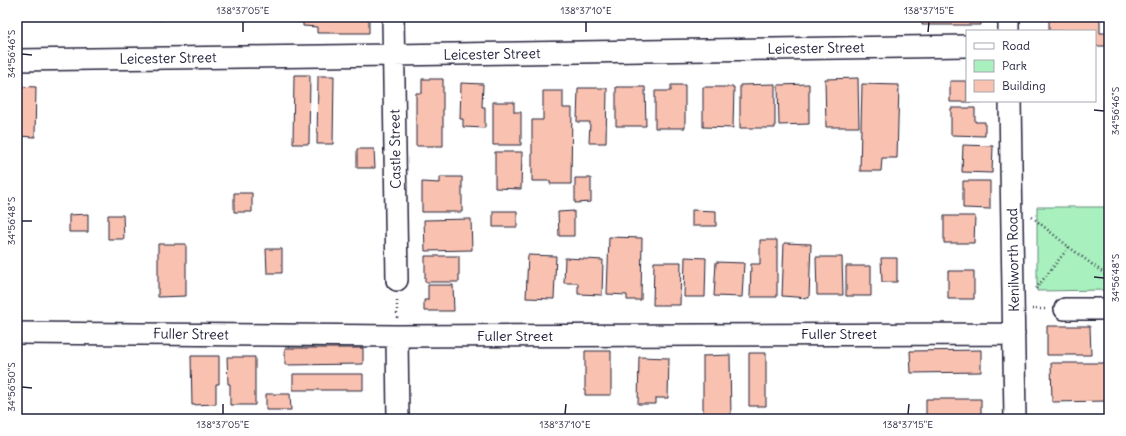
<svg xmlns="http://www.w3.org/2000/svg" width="1126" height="436" viewBox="0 0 1126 436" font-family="Delius,sans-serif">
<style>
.green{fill:#a8f0bd;stroke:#65897c}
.building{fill:#f9c1af;stroke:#22223b}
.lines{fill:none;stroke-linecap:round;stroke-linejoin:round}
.minor-casing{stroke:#22223b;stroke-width:24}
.path{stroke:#22223b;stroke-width:2.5;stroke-dasharray:1 3;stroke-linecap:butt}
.minor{stroke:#fff;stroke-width:21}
.ticks{fill:none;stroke:#22223b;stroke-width:1.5}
.labels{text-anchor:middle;stroke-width:4;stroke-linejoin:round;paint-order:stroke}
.street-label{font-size:14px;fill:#22223b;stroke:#fff}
.neatline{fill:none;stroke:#22223b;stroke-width:1.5}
.ticks-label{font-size:10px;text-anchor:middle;fill:#22223b}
</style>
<rect width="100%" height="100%" fill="#fff"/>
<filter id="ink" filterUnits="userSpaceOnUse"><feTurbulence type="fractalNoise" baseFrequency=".025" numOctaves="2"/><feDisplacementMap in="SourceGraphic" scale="8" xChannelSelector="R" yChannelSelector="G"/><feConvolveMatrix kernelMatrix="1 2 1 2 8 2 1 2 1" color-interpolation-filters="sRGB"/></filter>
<g filter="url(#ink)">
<path class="green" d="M 1037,207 L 1109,207 L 1109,290 L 1037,291 Z"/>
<path class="building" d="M 89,17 L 133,17 L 133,20 L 89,20 Z
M 136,17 L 163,17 L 163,20 L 136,20 Z
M 303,17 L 369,17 L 369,33 L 317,33 L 317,27 L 303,26 Z
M 922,17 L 981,17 L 981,25 L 922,25 Z
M 1049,17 L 1100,17 L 1100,33 L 1109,33 L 1109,46 L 1095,46 L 1095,31 L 1049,31 Z
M 294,75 L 310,75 L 309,144 L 293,144 Z
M 318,76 L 334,76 L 333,144 L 317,144 Z
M 858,78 L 859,127 L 826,127 L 825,79 Z
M 422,79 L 443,79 L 443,146 L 416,146 L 416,93 L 422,93 Z
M 950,81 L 967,81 L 967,101 L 989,102 L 950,102 Z
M 461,83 L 483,84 L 482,107 L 485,107 L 485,128 L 463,127 L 463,119 L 460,119 Z
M 775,84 L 775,128 L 740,128 L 740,85 Z
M 809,84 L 809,124 L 779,125 L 778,85 Z
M 862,84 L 899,85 L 897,158 L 882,158 L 881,171 L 860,171 Z
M 671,85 L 685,85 L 685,128 L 655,128 L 655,91 L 671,91 Z
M 17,86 L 36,87 L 35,137 L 17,136 Z
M 616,87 L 645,87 L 646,126 L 616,126 Z
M 703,87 L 734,87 L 733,128 L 703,127 Z
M 578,88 L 607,88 L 606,143 L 589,143 L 590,122 L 577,122 Z
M 543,91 L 563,91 L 563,108 L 572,108 L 571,184 L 550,184 L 550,181 L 532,181 L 532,120 L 543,120 Z
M 493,102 L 514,102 L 514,112 L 521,112 L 521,145 L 493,145 Z
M 951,108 L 975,108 L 975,122 L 985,122 L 985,136 L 951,135 Z
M 963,145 L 993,146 L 992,173 L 962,172 Z
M 357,149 L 374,149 L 375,168 L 357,168 Z
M 495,152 L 522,152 L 521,189 L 495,188 Z
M 440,177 L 462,177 L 462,212 L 422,212 L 422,182 L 440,183 Z
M 575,178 L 591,178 L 591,202 L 575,203 Z
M 963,181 L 990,181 L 990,209 L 963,208 Z
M 234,193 L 252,193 L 252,212 L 234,212 Z
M 692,210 L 716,211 L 716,226 L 692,226 Z
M 493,211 L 517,211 L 517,227 L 493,227 Z
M 574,211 L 574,236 L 559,236 L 558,212 Z
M 88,214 L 88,232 L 69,232 L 69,215 Z
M 108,215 L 123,215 L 124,239 L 108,239 Z
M 944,216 L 975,216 L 974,243 L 944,243 Z
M 471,219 L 472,250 L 425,251 L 424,220 Z
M 609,237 L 642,238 L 641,300 L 627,300 L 627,295 L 607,294 Z
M 760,240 L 777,240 L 777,297 L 750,297 L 751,264 L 760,264 Z
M 784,243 L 811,244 L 809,298 L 782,296 Z
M 158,244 L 186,244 L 186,296 L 158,297 Z
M 266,249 L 282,249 L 282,273 L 267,273 Z
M 528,255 L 556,256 L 554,299 L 526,298 Z
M 425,256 L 459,256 L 459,282 L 425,282 Z
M 685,257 L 706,258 L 705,297 L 684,297 Z
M 816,257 L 842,257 L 843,295 L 817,295 Z
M 565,258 L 603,260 L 602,295 L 578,294 L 578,283 L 564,283 Z
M 881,258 L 897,258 L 897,282 L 882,282 Z
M 654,262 L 681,262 L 680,305 L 653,305 Z
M 716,262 L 744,263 L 742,297 L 714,296 Z
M 846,266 L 871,266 L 871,296 L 846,296 Z
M 948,271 L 974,271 L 974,299 L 948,299 Z
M 428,285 L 453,285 L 454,311 L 424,311 L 424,300 L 428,300 Z
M 1047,326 L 1090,326 L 1091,355 L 1047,355 Z
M 285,348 L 363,348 L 363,364 L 285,365 Z
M 981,350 L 981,372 L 911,373 L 910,351 Z
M 585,351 L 611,351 L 611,395 L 585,395 Z
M 749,353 L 766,353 L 766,406 L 749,406 Z
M 730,355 L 731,419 L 703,419 L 703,356 Z
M 191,356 L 219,356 L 219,384 L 216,384 L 216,404 L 192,405 Z
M 227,357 L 255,357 L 255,405 L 230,405 L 230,384 L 228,384 Z
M 639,357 L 669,358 L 668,398 L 656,398 L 656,404 L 638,404 Z
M 1051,363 L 1106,363 L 1107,401 L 1052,402 Z
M 293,374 L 363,374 L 363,390 L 293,390 Z
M 266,394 L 290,394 L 291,410 L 266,410 Z
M 926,399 L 981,399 L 981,419 L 926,419 Z
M 733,418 L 750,418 L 750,419 L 733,419 Z"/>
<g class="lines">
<defs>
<path id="minor" d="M 393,17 L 397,280
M 1009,17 L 1009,31
M 17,60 L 393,55 L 967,46
M 1010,101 L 1015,419
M 1065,309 L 1109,309
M 17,333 L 397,336 L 1014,334
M 397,336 L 398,419"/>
</defs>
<use href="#minor" class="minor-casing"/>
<path class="path" d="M 1032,217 L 1069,247 L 1034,291
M 1069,247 L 1109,277
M 1032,309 L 1047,309
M 397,318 L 397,299"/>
<use href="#minor" class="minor"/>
</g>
</g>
<path class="ticks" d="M 243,32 L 243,22M 586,32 L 586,22M 928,32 L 929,22M 22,54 L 32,55M 1094,110 L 1104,111M 22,221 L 32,221M 1094,277 L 1104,278M 22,387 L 32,388M 223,414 L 223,404M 565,414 L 566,404M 908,414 L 909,404"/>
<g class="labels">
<g class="street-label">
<text transform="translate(816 48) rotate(-1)" y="5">Leicester Street</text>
<text transform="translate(492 54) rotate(-1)" y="5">Leicester Street</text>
<text transform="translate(168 58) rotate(-1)" y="5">Leicester Street</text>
<text transform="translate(395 149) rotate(-91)" y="5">Castle Street</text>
<text transform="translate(1013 260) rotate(-91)" y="5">Kenilworth Road</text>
<text transform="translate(191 334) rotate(1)" y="5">Fuller Street</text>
<text x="839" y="339">Fuller Street</text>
<text x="515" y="341">Fuller Street</text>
</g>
</g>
<rect width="1126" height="436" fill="none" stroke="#fff" stroke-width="44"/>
<rect x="966" y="30" width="130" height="72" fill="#ffffff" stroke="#a7a7b1"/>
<rect x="974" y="43" width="20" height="6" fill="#ffffff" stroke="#a7a7b1"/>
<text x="1002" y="50" font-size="12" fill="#22223b">Road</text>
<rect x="974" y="60" width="20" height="12" fill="#a8f0bd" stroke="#a7a7b1"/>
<text x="1002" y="70" font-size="12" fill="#22223b">Park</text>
<rect x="974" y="80" width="20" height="12" fill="#f9c1af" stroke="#a7a7b1"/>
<text x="1002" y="90" font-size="12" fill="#22223b">Building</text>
<rect x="22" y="22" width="1082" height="392" class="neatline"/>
<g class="ticks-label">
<text x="243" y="14">138°37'05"E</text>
<text x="586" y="14">138°37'10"E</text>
<text x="929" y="14">138°37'15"E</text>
<text transform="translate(11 54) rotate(-90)" y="4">34°56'46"S</text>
<text transform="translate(1115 111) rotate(-90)" y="4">34°56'46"S</text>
<text transform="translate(11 221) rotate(-90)" y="4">34°56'48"S</text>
<text transform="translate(1115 278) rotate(-90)" y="4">34°56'48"S</text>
<text transform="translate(11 387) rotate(-90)" y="4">34°56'50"S</text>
<text x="223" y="428">138°37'05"E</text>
<text x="565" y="428">138°37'10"E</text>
<text x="908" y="428">138°37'15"E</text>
</g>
</svg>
